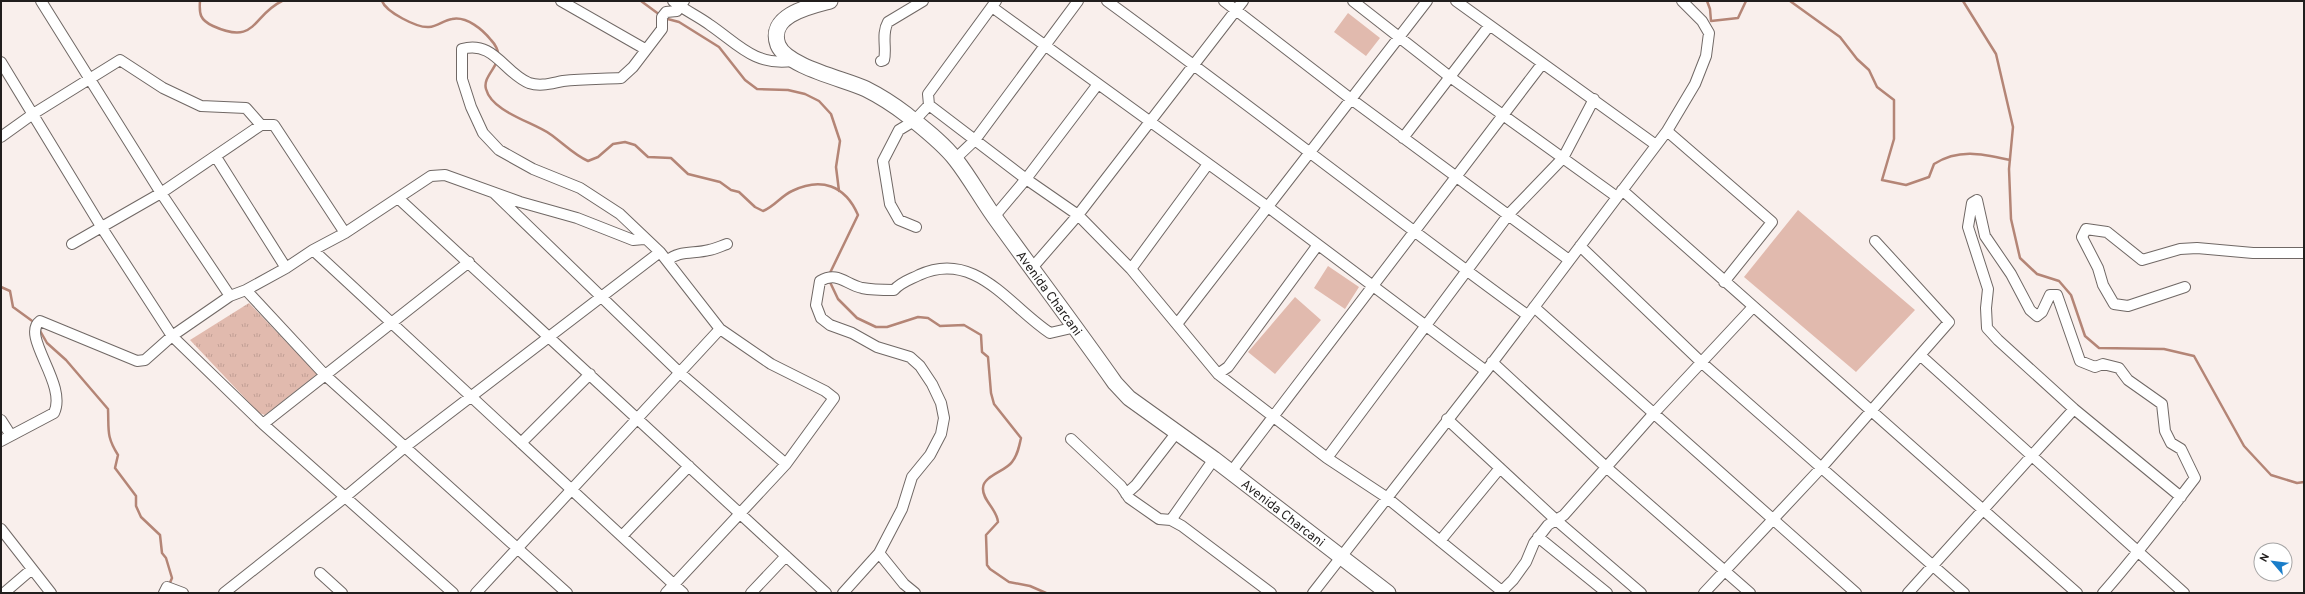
<svg xmlns="http://www.w3.org/2000/svg" width="2305" height="594" viewBox="0 0 2305 594" font-family="Overpass,sans-serif">
<style>
.grass{fill:url(#grass-tufts)}
.pitch{fill:#e1baae}
.lines{fill:none;stroke-linecap:round;stroke-linejoin:round}
.stream{stroke:#b48576;stroke-width:2.5}
.street-casing{stroke:#706865;stroke-width:12}
.secondary-casing{stroke:#706865;stroke-width:17}
.street{stroke:#fff;stroke-width:10}
.secondary{stroke:#fff;stroke-width:15}
.labels{text-anchor:middle;stroke-width:4;stroke-linejoin:round;paint-order:stroke}
.street-label{font-size:13px;fill:#211e1d;stroke:#fff}
</style>
<defs>
<pattern id="grass-tufts" width="24" height="20" patternUnits="userSpaceOnUse"><rect width="24" height="20" fill="#e1baae"/><path d="M3 7l-1-3M5 7V3M7 7l1-3M15 17l-1-3M17 17v-4M19 17l1-3" fill="none" stroke="#c19f95"/></pattern>
</defs>
<rect width="100%" height="100%" fill="#f9efec"/>
<path class="grass" d="M 249,303 L 317,374 L 265,415 L 259,413 L 190,340 Z"/>
<path class="pitch" d="M 1348,13 L 1380,38 L 1366,56 L 1334,32 Z
M 1798,210 L 1915,310 L 1856,372 L 1744,277 Z
M 1328,266 L 1359,287 L 1345,309 L 1314,288 Z
M 1295,297 L 1321,320 L 1275,374 L 1248,352 Z"/>
<g class="lines">
<path class="stream" d="M 200,1 C 199,14 200,20 213,26 C 257,46 252,15 282,1
M 382,1 C 386,12 417,28 429,27 C 437,27 444,20 452,19 C 467,16 483,30 491,40 C 495,44 499,51 498,56
M 641,1 L 660,15
M 1707,1 L 1710,9 L 1711,21 L 1738,18 L 1746,1
M 1790,1 L 1840,37 L 1857,59 L 1869,70 L 1877,87 L 1894,100 L 1894,139 L 1882,180 L 1906,185 L 1929,177 L 1934,164 C 1959,148 1983,154 2010,160
M 1963,1 L 1996,54 L 2013,127 L 2009,169 L 2011,219 L 2020,258 L 2037,274 L 2059,281 L 2071,295 L 2085,336 L 2099,348 L 2164,349 L 2194,356 L 2244,446 L 2271,475 L 2297,483 L 2304,482
M 664,18 L 679,22 L 719,47 L 745,80 L 757,89 L 788,90 L 805,94 L 819,101 L 831,114 L 840,141 L 836,167 L 839,191
M 497,61 C 494,70 483,79 486,89 C 492,112 533,122 550,134 C 563,143 574,155 588,161 L 598,157 L 613,144 L 625,142 L 635,145 L 648,157 L 671,158 L 688,174 L 720,182 L 731,190 L 739,192 L 755,207 L 763,211 C 774,207 781,196 792,191 C 821,177 845,185 858,215 L 829,275
M 829,280 L 838,299 L 857,318 L 876,327 L 887,327 L 918,317 L 928,318 L 940,326 L 964,325 L 981,335 L 982,352 L 988,357 L 991,393 L 994,404 L 1021,438 C 1019,447 1018,454 1012,462 C 1006,471 983,476 983,488 C 982,500 997,509 998,522 L 986,535 L 987,565 L 990,569 L 1009,582 L 1030,586 L 1046,593
M 1,287 L 10,291 L 13,307 L 35,323
M 39,329 L 47,343 L 66,360 L 108,409 C 109,430 106,436 118,455 L 115,468 L 136,496 L 136,506 L 141,517 L 160,535 L 162,553 L 166,558 L 172,578 L 169,585"/>
<defs>
<path id="street" d="M 41,1 L 161,193 L 230,296
M 561,1 L 645,49
M 673,1 C 684,10 698,16 710,25 C 738,44 754,66 792,61
M 996,1 L 928,94 L 929,105 L 1026,179 L 1078,215 L 1131,269 L 1218,374 L 1327,458 L 1386,497 L 1504,593
M 1107,1 C 1248,104 1386,212 1527,315
M 1224,1 L 1351,99 L 1569,260
M 1353,1 L 1450,77 L 1617,197
M 1456,1 L 1656,145
M 992,7 L 1268,207 L 1486,371
M 881,61 L 884,60 C 887,48 881,34 888,22 L 923,1
M 1,62 L 102,228 L 172,336 L 263,424 L 453,593
M 1667,131 L 1772,222 L 1724,282
M 1,137 L 33,114 L 120,60 L 163,88 L 201,106 L 246,108 L 261,125
M 1403,138 L 1489,26
M 216,157 L 286,268
M 955,159 L 975,140 L 1078,1
M 1622,190 L 2077,593
M 494,193 L 680,373 L 786,464
M 398,198 L 826,593
M 994,217 L 1026,179 L 1098,84
M 916,227 L 899,220 L 890,204 L 883,161 L 899,130 L 914,121 L 929,105
M 72,244 L 161,193 L 261,125 L 274,125 L 345,233
M 1580,246 L 1701,362 L 1964,593
M 313,250 L 683,593
M 667,261 C 678,250 695,254 709,250 C 715,249 721,246 727,244
M 1032,268 L 1078,215 L 1243,1
M 1131,269 L 1208,164
M 2185,287 L 2128,306 L 2114,304 L 2103,285 L 2098,268 L 2082,237 L 2086,229 L 2107,232 L 2142,260 L 2180,249 L 2197,248 L 2253,253 L 2304,253
M 246,290 L 325,375 L 567,593
M 1534,307 L 1856,593
M 1177,324 L 1427,1
M 1920,355 L 2184,593
M 1492,362 L 1606,467 L 1750,593
M 1218,374 L 1228,367 L 1317,246
M 1447,419 L 1556,520 L 1641,593
M 1,420 L 10,434
M 263,424 L 469,262
M 1071,439 L 1121,486 L 1129,498 L 1159,519 L 1171,520 L 1182,526 L 1271,593
M 1,441 L 54,413 C 68,384 20,336 40,321 L 137,361 L 145,360 L 172,336 L 230,296 L 246,290 L 286,268 L 313,250 L 345,233 L 431,176 L 445,175 L 520,202 L 577,218 L 633,240 L 644,239
M 521,443 L 590,374
M 1327,458 L 1509,214 L 1563,158 L 1594,99
M 1231,472 L 1542,64
M 1126,494 L 1136,485 L 1177,432
M 1171,520 L 1214,459
M 1,529 L 51,593
M 622,536 L 689,466
M 1538,537 L 1607,593
M 1440,541 L 1500,468
M 879,553 L 904,584 L 915,593
M 320,573 L 342,593
M 4,593 L 32,569
M 164,593 L 167,587 L 183,593
M 224,593 L 344,498 L 405,447 L 660,252
M 476,593 L 720,329
M 666,593 L 786,464 L 834,398 L 825,391 L 771,364 L 720,329 L 660,252 L 620,214 L 580,188 L 533,169 L 499,150 L 483,133 L 471,107 L 462,79 L 462,49 C 494,40 504,73 529,83 C 541,87 552,83 563,81 C 582,79 602,79 621,78 L 633,67 L 662,29 L 662,17 L 666,12 L 677,11 L 684,1
M 751,593 L 786,556
M 843,593 L 879,553 L 902,509 L 912,477 L 930,455 L 941,434 L 944,418 L 941,403 L 932,384 L 920,366 L 910,357 L 877,347 L 852,333 L 830,325 L 821,318 L 816,305 L 820,281 C 838,271 845,284 862,288 C 872,290 883,290 894,290 C 901,282 909,280 919,275 C 975,249 1009,306 1050,333 L 1076,327
M 1313,593 L 1486,371 L 1667,131 L 1695,84 L 1706,56 L 1709,33 L 1702,21 L 1682,1
M 1500,593 L 1513,580 L 1526,562 L 1534,543 L 1548,525 L 1564,515 L 1655,412 L 1753,307
M 1704,593 L 1822,467 L 1949,322 L 1875,241
M 1908,593 L 2074,409
M 2103,593 C 2136,556 2165,517 2195,478 L 2181,449 L 2171,443 L 2165,431 L 2162,404 L 2128,380 L 2119,368 L 2103,364 L 2095,367 L 2080,361 L 2057,295 L 2050,295 L 2042,312 L 2037,316 L 2030,310 L 2011,274 L 1985,236 L 1977,200 L 1972,203 L 1968,227 L 1988,289 L 1986,308 L 1987,328 L 1998,340 L 2074,409 L 2181,497"/>
<g id="secondary">
<path id="s1" d="M 830,1 C 811,6 767,15 778,45 C 787,67 845,79 866,89 C 880,96 894,105 907,115 C 923,128 943,143 956,160 C 971,179 983,202 998,222 C 1037,276 1077,329 1115,383 L 1129,398 L 1214,459 L 1388,593"/>
</g>
</defs>
<use href="#street" class="street-casing"/>
<use href="#secondary" class="secondary-casing"/>
<use href="#street" class="street"/>
<use href="#secondary" class="secondary"/>
</g>
<g class="labels">
<g class="street-label">
<text dy="5" stroke="none"><textPath href="#s1" startOffset="456">Avenida Charcani</textPath></text>
<text dy="5" stroke="none"><textPath href="#s1" startOffset="780">Avenida Charcani</textPath></text>
</g>
</g>
<rect width="2305" height="594" fill="none" stroke="#211e1d" stroke-width="4"/>
<g transform="translate(2273 562) rotate(298)"><circle r="19" fill="#ffffff" stroke="#a6a5a5"/>
<path d="M0-3L7 15L0 10L-7 15Z" fill="#1a7dc9"/>
<text y="-6" font-size="11" font-weight="bold" text-anchor="middle" fill="#211e1d">N</text>
</g>
</svg>
